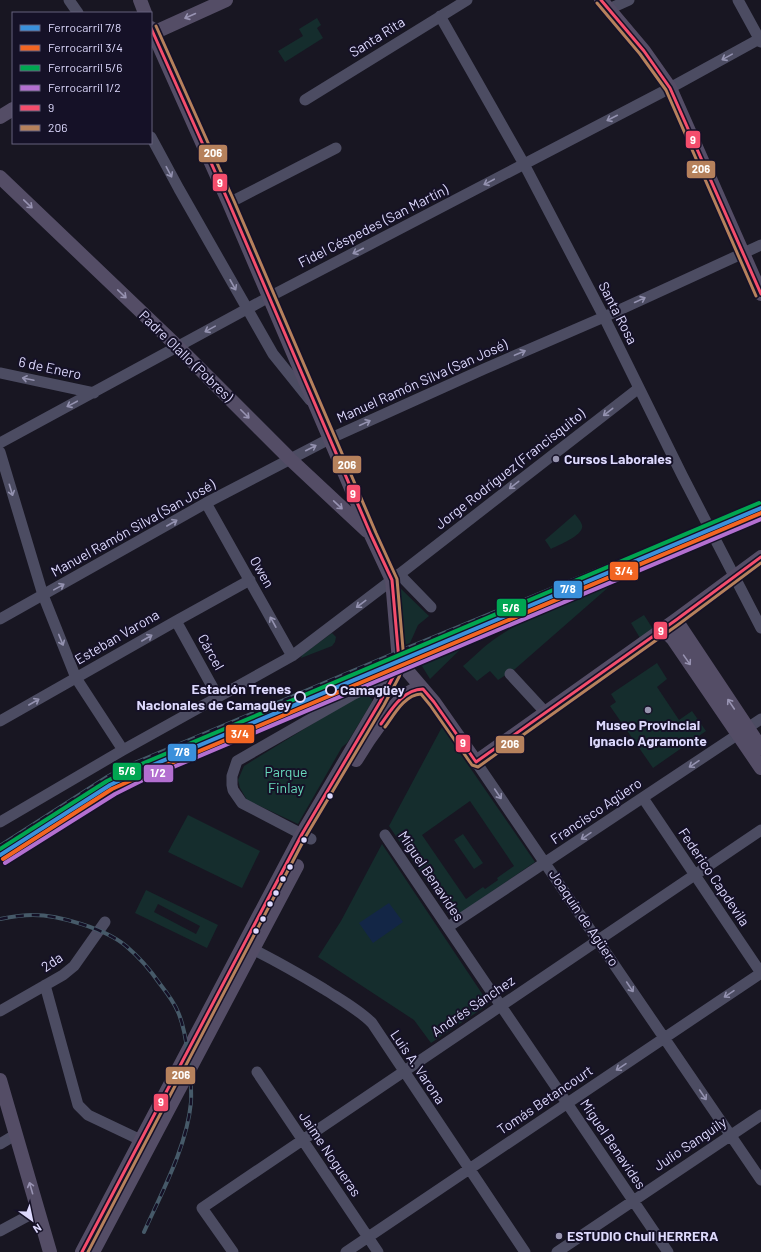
<svg xmlns="http://www.w3.org/2000/svg" width="761" height="1252" viewBox="0 0 761 1252" font-family="Barlow,sans-serif">
<style>
.green{fill:#152d2d;fill-rule:evenodd}
.water{fill:#132646}
.lines{fill:none;stroke-linecap:round;stroke-linejoin:round}
.minor{stroke:#4c4c62;stroke-width:11}
.major{stroke:#544d66;stroke-width:14}
.rail-casing{stroke:#465a69;stroke-width:4}
.rail{stroke:#151127;stroke-width:2.5;stroke-dasharray:8;stroke-linecap:butt}
.bus-1-casing{stroke:#151127;stroke-width:6}
.bus-2-casing{stroke:#151127;stroke-width:6}
.bus-1{stroke:#f44d6c;stroke-width:3}
.bus-2{stroke:#b6815c;stroke-width:3}
.rail-1-casing{stroke:#151127;stroke-width:7}
.rail-2-casing{stroke:#151127;stroke-width:7}
.rail-3-casing{stroke:#151127;stroke-width:7}
.rail-4-casing{stroke:#151127;stroke-width:7}
.rail-1{stroke:#3a90db;stroke-width:4}
.rail-2{stroke:#f26522;stroke-width:4}
.rail-3{stroke:#00a651;stroke-width:4}
.rail-4{stroke:#b36fd0;stroke-width:4}
.oneway{stroke:#9893b2}
.oneway2{stroke:#9492b0}
.poi-dot{fill:#9895b0;stroke:#151127;stroke-width:1.5}
.stop-dot{fill:#151127;stroke:#ddd9fd;stroke-width:2}
.bus-dot{fill:#ddd9fd;stroke:#151127;stroke-width:1.5}
.labels{text-anchor:middle;stroke-width:4;stroke-linejoin:round;paint-order:stroke}
.street-label{font-size:14px;fill:#ddd9fd;stroke:#151127}
.poi-label{font-size:14px;font-weight:bold;fill:#ddd9fd;stroke:#151127;text-anchor:start}
.stop-label{font-size:14px;font-weight:bold;fill:#ddd9fd;stroke:#151127;text-anchor:end}
.park-label{font-size:14px;fill:#68dabc;stroke:#151127}
.line-badge{stroke:#151127;stroke-width:1.5}
.badge-label{font-size:11px;text-anchor:middle;font-weight:bold;fill:#fff}
</style>
<rect width="100%" height="100%" fill="#181622"/>
<path class="green" d="M 317,18 L 321,25 L 317,28 L 323,38 L 285,62 L 278,51 L 303,36 L 299,29 Z
M 575,514 C 577,517 581,521 582,525 C 585,535 559,545 551,549 L 545,540 Z
M 616,573 L 617,576 L 609,583 L 611,585 L 515,669 L 498,680 L 490,671 L 477,681 L 463,666 C 475,656 486,644 499,636 C 536,612 576,593 616,573 Z
M 397,585 L 429,616 L 418,625 L 410,643 L 405,645 Z
M 644,615 L 653,629 L 640,638 L 631,623 Z
M 478,632 L 430,679 L 417,658 Z
M 332,633 L 336,637 L 335,642 L 332,646 L 301,658 L 302,655 Z
M 657,663 L 667,679 L 657,687 L 679,720 L 692,711 L 706,731 L 653,768 L 610,706 L 616,702 L 611,694 Z
M 366,694 L 372,699 L 372,702 L 347,743 L 342,747 L 298,824 L 247,800 L 240,788 L 238,780 L 244,766 L 353,699 Z
M 442,727 L 535,862 L 452,919 L 389,826 ZM 470,801 L 514,866 L 497,878 L 498,880 L 485,889 L 483,887 L 466,899 L 422,835 Z
M 188,815 L 260,851 L 242,888 L 168,852 Z
M 463,834 L 483,863 L 474,869 L 454,840 Z
M 382,844 L 489,1004 L 431,1043 L 414,1020 L 318,957 L 341,921 Z
M 146,890 L 218,925 L 207,948 L 135,913 ZM 158,904 L 200,926 L 196,934 L 154,912 Z"/>
<path class="water" d="M 389,903 L 403,922 L 373,943 L 359,923 Z"/>
<g class="lines">
<path class="minor" d="M 69,0 L 78,13
M 738,0 L 761,42
M 609,9 L 629,0
M 440,16 L 524,164 L 604,317 L 682,475 L 761,628
M 305,100 L 467,0
M 151,137 L 179,189 L 273,354 L 310,400
M 229,203 L 336,148
M 0,373 L 94,393
M 0,443 L 269,297 L 670,88 L 761,38
M 0,452 L 43,595 L 76,678 L 123,750
M 206,503 L 292,656
M 399,574 L 431,607
M 0,619 L 206,503 L 329,439 L 484,369 L 604,317 L 761,245
M 176,621 L 218,697
M 510,674 L 546,713
M 0,721 L 176,621 L 250,580
M 476,762 L 761,1180
M 643,798 L 761,973
M 0,822 L 123,750 L 292,656 L 392,580 L 639,388
M 385,835 L 668,1252
M 311,839 L 242,803 L 233,790 L 232,785 L 232,776 L 237,761 L 354,694 L 394,675
M 448,927 L 761,719
M 246,946 C 273,959 299,974 324,989 C 341,1000 358,1009 372,1023 L 525,1252
M 45,985 L 78,1105 L 88,1115 L 147,1143
M 0,1011 L 63,975 L 74,966 L 105,922
M 257,1072 L 378,1252
M 0,1144 L 15,1135
M 0,1231 L 37,1211
M 233,1252 L 202,1208 L 761,830
M 346,1252 L 761,973
M 557,1252 L 761,1115"/>
<path class="major" d="M 140,0 L 145,13
M 601,0 L 644,51 L 670,88 L 761,294
M 151,34 L 226,0
M 0,117 L 13,109
M 0,177 L 178,347 L 290,459 L 367,531
M 676,620 L 761,748
M 663,629 L 673,639 L 761,768
M 399,661 L 434,702 L 476,762 L 676,620 L 761,557
M 356,760 C 366,743 396,697 414,690 C 417,689 420,689 423,689
M 0,1080 L 50,1252
M 82,1252 L 302,834 L 380,702 L 394,675 L 399,661 L 392,580 L 371,535 L 229,203 L 151,28
M 93,1252 L 297,866"/>
<defs>
<path id="rail" d="M 0,846 L 107,777 L 123,768 L 407,648 L 753,506
M 0,919 C 10,917 22,915 33,915 C 59,915 106,929 126,946 C 139,957 151,971 160,984 C 167,993 174,1002 178,1012 C 187,1032 192,1080 191,1102 C 187,1146 162,1192 144,1232"/>
</defs>
<use href="#rail" class="rail-casing"/>
<use href="#rail" class="rail"/>
<defs>
<path id="bus-1" d="M 601,0 L 644,51 L 670,88 L 761,294
M 381,724 C 392,709 402,690 423,689 L 434,702 L 476,762 L 676,620 L 761,557
M 82,1252 L 302,834 L 380,702 L 394,675 L 399,661 L 392,580 L 371,535 L 229,203 L 151,28"/>
<path id="bus-2" d="M 597,3 L 640,54 L 666,90 L 756,296
M 385,727 C 394,715 404,695 421,694 L 430,705 L 472,765 L 478,767 L 679,624 L 761,563
M 88,1252 L 306,836 L 384,705 L 399,677 L 404,661 L 397,579 L 376,533 L 234,201 L 156,26"/>
</defs>
<use href="#bus-1" class="bus-1-casing"/>
<use href="#bus-2" class="bus-2-casing"/>
<use href="#bus-1" class="bus-1"/>
<use href="#bus-2" class="bus-2"/>
<defs>
<path id="rail-1" d="M 0,855 L 110,785 L 141,770 L 761,508"/>
<path id="rail-2" d="M 3,859 L 112,789 L 143,775 L 761,513"/>
<path id="rail-3" d="M 0,849 L 107,781 L 139,765 L 759,503"/>
<path id="rail-4" d="M 5,863 L 115,794 L 145,779 L 761,519"/>
</defs>
<use href="#rail-1" class="rail-1-casing"/>
<use href="#rail-2" class="rail-2-casing"/>
<use href="#rail-3" class="rail-3-casing"/>
<use href="#rail-4" class="rail-4-casing"/>
<use href="#rail-1" class="rail-1"/>
<use href="#rail-2" class="rail-2"/>
<use href="#rail-3" class="rail-3"/>
<use href="#rail-4" class="rail-4"/>
</g>
<defs><path id="oneway-shaft" d="M-6 0H5M1.5-3L5.5 0L1.5 3" fill="none" stroke-width="1.6" stroke-linecap="round" stroke-linejoin="round"/></defs>
<g class="oneway">
<use href="#oneway-shaft" transform="translate(190 16) rotate(156)"/>
<use href="#oneway-shaft" transform="translate(28 204) rotate(44)"/>
<use href="#oneway-shaft" transform="translate(122 294) rotate(44)"/>
<use href="#oneway-shaft" transform="translate(245 414) rotate(45)"/>
<use href="#oneway-shaft" transform="translate(338 505) rotate(43)"/>
<use href="#oneway-shaft" transform="translate(687 660) rotate(55)"/>
<use href="#oneway-shaft" transform="translate(731 704) rotate(-124)"/>
<use href="#oneway-shaft" transform="translate(31 1188) rotate(-106)"/>
</g>
<g class="oneway2">
<use href="#oneway-shaft" transform="translate(727 57) rotate(151)"/>
<use href="#oneway-shaft" transform="translate(612 118) rotate(153)"/>
<use href="#oneway-shaft" transform="translate(169 172) rotate(62)"/>
<use href="#oneway-shaft" transform="translate(489 182) rotate(152)"/>
<use href="#oneway-shaft" transform="translate(358 251) rotate(153)"/>
<use href="#oneway-shaft" transform="translate(233 285) rotate(61)"/>
<use href="#oneway-shaft" transform="translate(640 300) rotate(-25)"/>
<use href="#oneway-shaft" transform="translate(210 329) rotate(151)"/>
<use href="#oneway-shaft" transform="translate(520 353) rotate(-23)"/>
<use href="#oneway-shaft" transform="translate(28 379) rotate(-168)"/>
<use href="#oneway-shaft" transform="translate(72 404) rotate(152)"/>
<use href="#oneway-shaft" transform="translate(608 412) rotate(142)"/>
<use href="#oneway-shaft" transform="translate(365 423) rotate(-25)"/>
<use href="#oneway-shaft" transform="translate(311 448) rotate(-27)"/>
<use href="#oneway-shaft" transform="translate(514 485) rotate(142)"/>
<use href="#oneway-shaft" transform="translate(11 490) rotate(73)"/>
<use href="#oneway-shaft" transform="translate(172 523) rotate(-30)"/>
<use href="#oneway-shaft" transform="translate(59 587) rotate(-29)"/>
<use href="#oneway-shaft" transform="translate(361 604) rotate(143)"/>
<use href="#oneway-shaft" transform="translate(273 622) rotate(-119)"/>
<use href="#oneway-shaft" transform="translate(147 638) rotate(-30)"/>
<use href="#oneway-shaft" transform="translate(61 640) rotate(68)"/>
<use href="#oneway-shaft" transform="translate(34 702) rotate(-30)"/>
<use href="#oneway-shaft" transform="translate(694 764) rotate(146)"/>
<use href="#oneway-shaft" transform="translate(498 794) rotate(56)"/>
<use href="#oneway-shaft" transform="translate(586 836) rotate(146)"/>
<use href="#oneway-shaft" transform="translate(630 987) rotate(56)"/>
<use href="#oneway-shaft" transform="translate(729 994) rotate(146)"/>
<use href="#oneway-shaft" transform="translate(621 1067) rotate(146)"/>
<use href="#oneway-shaft" transform="translate(703 1095) rotate(56)"/>
</g>
<g class="poi-dot">
<circle cx="556" cy="459" r="4"/>
<circle cx="648" cy="710" r="4"/>
<circle cx="559" cy="1236" r="4"/>
</g>
<g class="stop-dot">
<circle cx="331" cy="690" r="5"/>
<circle cx="300" cy="697" r="5"/>
</g>
<g class="bus-dot">
<circle cx="330" cy="796" r="3.5"/>
<circle cx="304" cy="840" r="3.5"/>
<circle cx="290" cy="867" r="3.5"/>
<circle cx="283" cy="879" r="3.5"/>
<circle cx="276" cy="893" r="3.5"/>
<circle cx="270" cy="904" r="3.5"/>
<circle cx="263" cy="919" r="3.5"/>
<circle cx="256" cy="931" r="3.5"/>
</g>
<g class="labels">
<g class="street-label">
<text transform="translate(377 37) rotate(-32)" y="5">Santa Rita</text>
<text transform="translate(373 226) rotate(-27)" y="5">Fidel Céspedes (San Martín)</text>
<text transform="translate(618 313) rotate(63)" y="5">Santa Rosa</text>
<text transform="translate(186 356) rotate(44)" y="5">Padre Olallo (Pobres)</text>
<text transform="translate(50 368) rotate(12)" y="5">6 de Enero</text>
<text transform="translate(422 381) rotate(-24)" y="5">Manuel Ramón Silva (San José)</text>
<text transform="translate(510 469) rotate(-38)" y="5">Jorge Rodríguez (Francisquito)</text>
<text transform="translate(133 528) rotate(-29)" y="5">Manuel Ramón Silva (San José)</text>
<text transform="translate(262 572) rotate(60)" y="5">Owen</text>
<text transform="translate(117 637) rotate(-30)" y="5">Esteban Varona</text>
<text transform="translate(211 652) rotate(61)" y="5">Cárcel</text>
<text transform="translate(596 811) rotate(-34)" y="5">Francisco Agüero</text>
<text transform="translate(431 876) rotate(56)" y="5">Miguel Benavides</text>
<text transform="translate(714 877) rotate(56)" y="5">Federico Capdevila</text>
<text transform="translate(584 918) rotate(56)" y="5">Joaquín de Agüero</text>
<text transform="translate(52 962) rotate(-34)" y="5">2da</text>
<text transform="translate(473 1006) rotate(-34)" y="5">Andrés Sánchez</text>
<text transform="translate(418 1067) rotate(56)" y="5">Luis A. Varona</text>
<text transform="translate(545 1100) rotate(-34)" y="5">Tomás Betancourt</text>
<text transform="translate(613 1144) rotate(56)" y="5">Miguel Benavides</text>
<text transform="translate(690 1144) rotate(-34)" y="5">Julio Sanguily</text>
<text transform="translate(330 1154) rotate(56)" y="5">Jaime Nogueras</text>
</g>
<g class="poi-label">
<text x="564" y="464">Cursos Laborales</text>
<text x="648" y="730" text-anchor="middle">Museo Provincial<tspan x="648" dy="16">Ignacio Agramonte</tspan></text>
<text x="567" y="1241">ESTUDIO Chuli HERRERA</text>
</g>
<g class="stop-label">
<text x="291" y="694">Estación Trenes<tspan x="291" dy="16">Nacionales de Camagüey</tspan></text>
<text x="340" y="695" text-anchor="start">Camagüey</text>
</g>
<g class="park-label">
<text x="286" y="777">Parque<tspan x="286" dy="16">Finlay</tspan></text>
</g>
</g>
<g class="line-badge">
<rect x="685" y="130" width="16" height="19" rx="4" fill="#f44d6c"/>
<rect x="198" y="144" width="30" height="19" rx="4" fill="#b6815c"/>
<rect x="686" y="160" width="30" height="19" rx="4" fill="#b6815c"/>
<rect x="212" y="173" width="16" height="19" rx="4" fill="#f44d6c"/>
<rect x="332" y="455" width="30" height="19" rx="4" fill="#b6815c"/>
<rect x="346" y="484" width="15" height="19" rx="4" fill="#f44d6c"/>
<rect x="609" y="561" width="30" height="20" rx="4" fill="#f26522"/>
<rect x="553" y="580" width="30" height="19" rx="4" fill="#3a90db"/>
<rect x="496" y="598" width="31" height="19" rx="4" fill="#00a651"/>
<rect x="653" y="621" width="15" height="19" rx="4" fill="#f44d6c"/>
<rect x="225" y="724" width="30" height="20" rx="4" fill="#f26522"/>
<rect x="455" y="734" width="16" height="19" rx="4" fill="#f44d6c"/>
<rect x="495" y="735" width="30" height="19" rx="4" fill="#b6815c"/>
<rect x="167" y="743" width="30" height="19" rx="4" fill="#3a90db"/>
<rect x="112" y="762" width="30" height="19" rx="4" fill="#00a651"/>
<rect x="143" y="764" width="31" height="19" rx="4" fill="#b36fd0"/>
<rect x="165" y="1066" width="31" height="19" rx="4" fill="#b6815c"/>
<rect x="153" y="1093" width="16" height="19" rx="4" fill="#f44d6c"/>
</g>
<g class="badge-label">
<text x="693" y="144">9</text>
<text x="213" y="157">206</text>
<text x="701" y="173">206</text>
<text x="220" y="187">9</text>
<text x="347" y="469">206</text>
<text x="353" y="498">9</text>
<text x="624" y="575">3/4</text>
<text x="568" y="593">7/8</text>
<text x="511" y="612">5/6</text>
<text x="661" y="635">9</text>
<text x="240" y="738">3/4</text>
<text x="463" y="747">9</text>
<text x="510" y="748">206</text>
<text x="182" y="756">7/8</text>
<text x="127" y="775">5/6</text>
<text x="158" y="777">1/2</text>
<text x="181" y="1079">206</text>
<text x="161" y="1106">9</text>
</g>
<rect x="12" y="12" width="140" height="132" fill="#151127" stroke="#65617d"/>
<rect x="20" y="25" width="20" height="6" fill="#3a90db" stroke="#65617d"/>
<text x="48" y="32" font-size="12" fill="#ddd9fd">Ferrocarril 7/8</text>
<rect x="20" y="45" width="20" height="6" fill="#f26522" stroke="#65617d"/>
<text x="48" y="52" font-size="12" fill="#ddd9fd">Ferrocarril 3/4</text>
<rect x="20" y="65" width="20" height="6" fill="#00a651" stroke="#65617d"/>
<text x="48" y="72" font-size="12" fill="#ddd9fd">Ferrocarril 5/6</text>
<rect x="20" y="85" width="20" height="6" fill="#b36fd0" stroke="#65617d"/>
<text x="48" y="92" font-size="12" fill="#ddd9fd">Ferrocarril 1/2</text>
<rect x="20" y="105" width="20" height="6" fill="#f44d6c" stroke="#65617d"/>
<text x="48" y="112" font-size="12" fill="#ddd9fd">9</text>
<rect x="20" y="125" width="20" height="6" fill="#b6815c" stroke="#65617d"/>
<text x="48" y="132" font-size="12" fill="#ddd9fd">206</text>
<g transform="translate(32 1220) rotate(147)" stroke="#151127" stroke-width="3" paint-order="stroke">
<path d="M0-3L7 15L0 10L-7 15Z" fill="#ddd9fd"/>
<text y="-6" font-size="11" font-weight="bold" text-anchor="middle" fill="#ddd9fd">N</text>
</g>
</svg>
